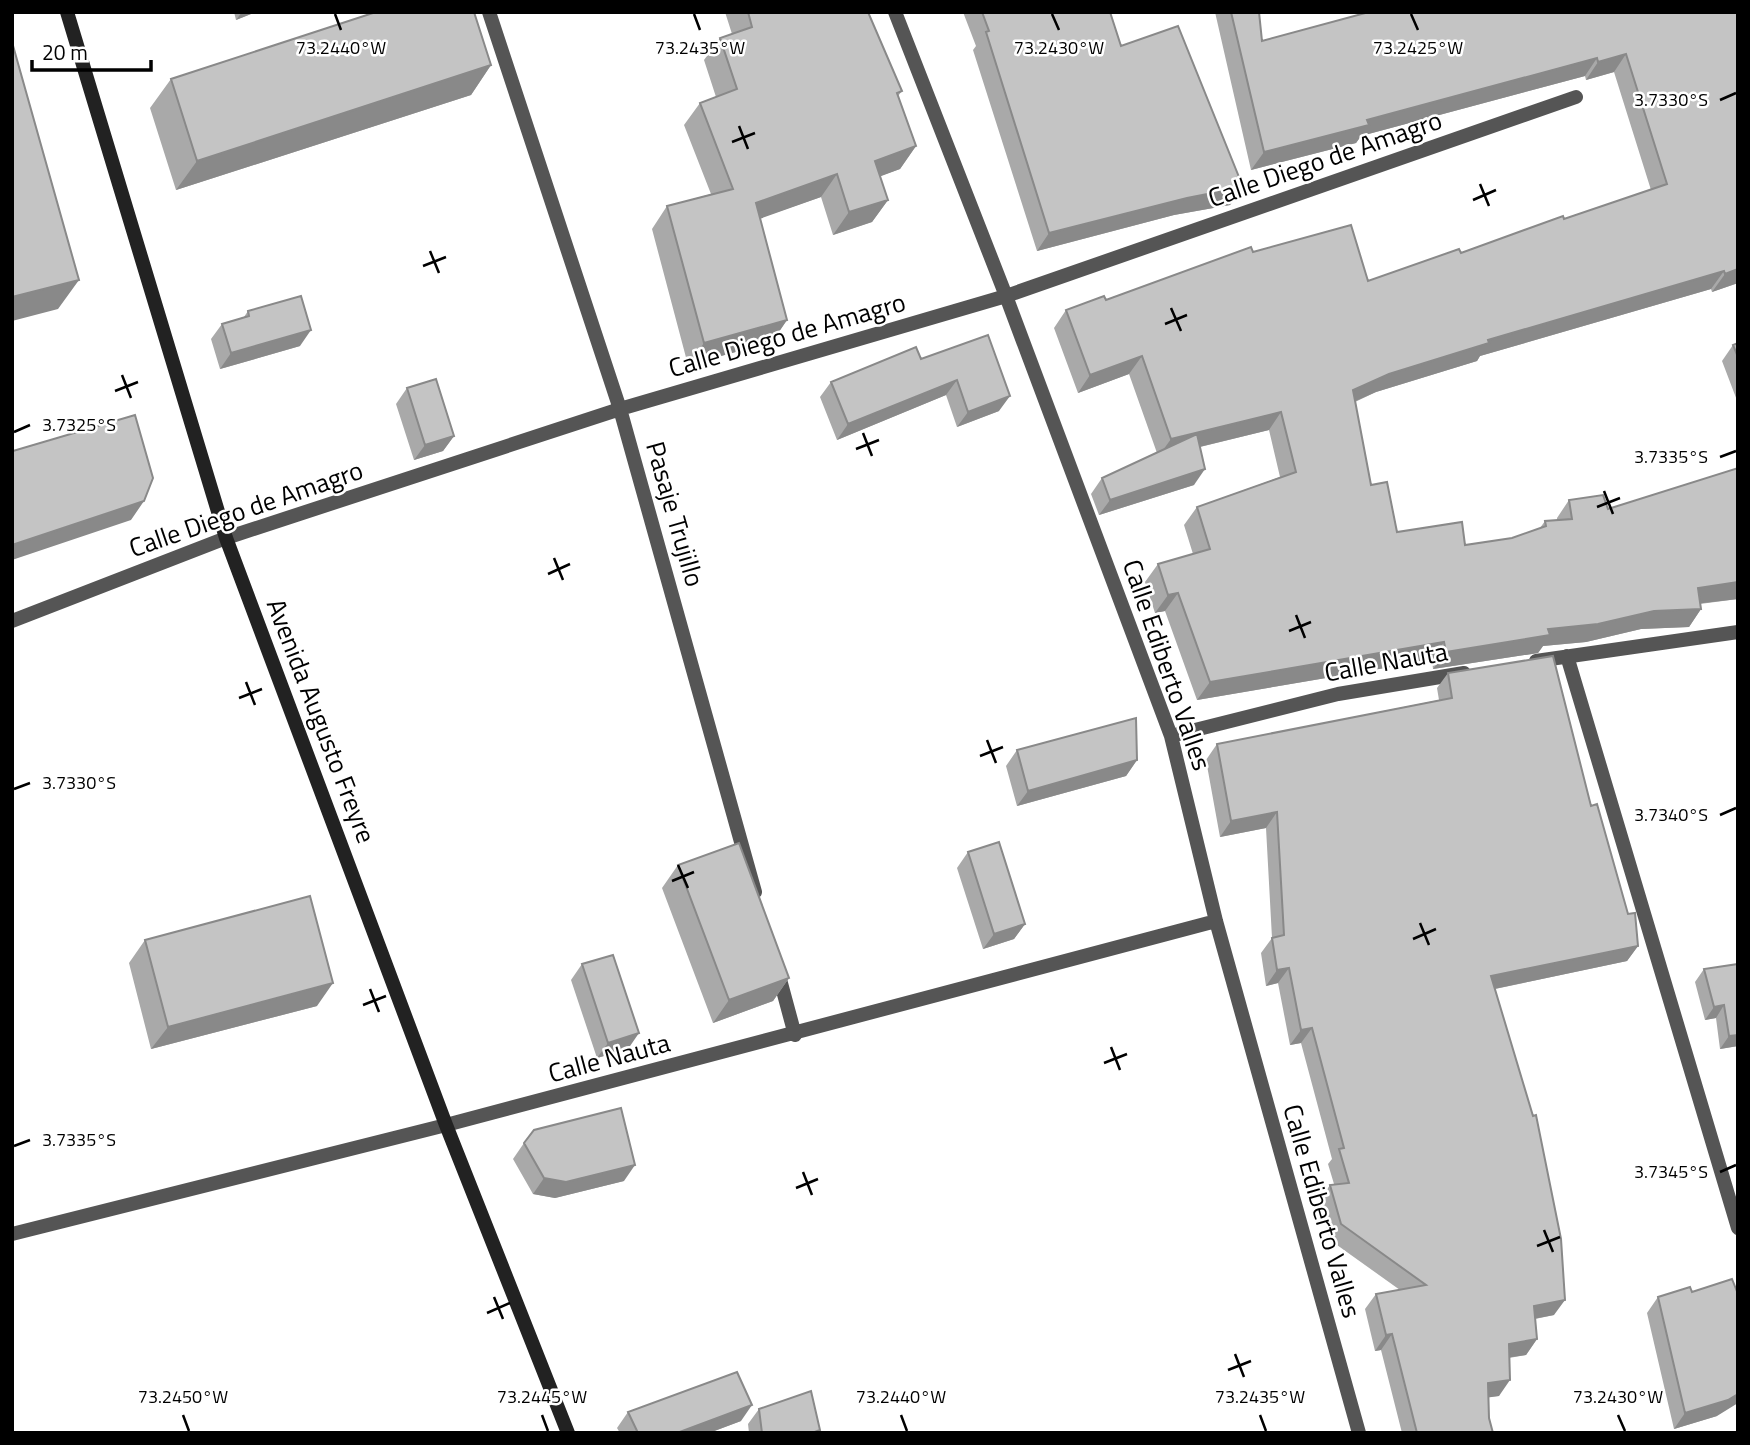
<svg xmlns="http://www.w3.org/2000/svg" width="1750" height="1445" viewBox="0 0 1750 1445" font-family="'Titillium Web',sans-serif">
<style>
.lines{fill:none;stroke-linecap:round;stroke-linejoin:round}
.minor{stroke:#555;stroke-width:14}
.secondary{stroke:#222;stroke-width:14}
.wall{fill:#a9a9a9}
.shaded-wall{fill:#898989}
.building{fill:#c4c4c4;stroke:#898989;stroke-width:2}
.ticks{fill:none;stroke:#000;stroke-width:2.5}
.labels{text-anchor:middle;stroke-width:5;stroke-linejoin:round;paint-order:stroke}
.street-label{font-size:26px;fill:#000;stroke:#fff}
.ticks-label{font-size:18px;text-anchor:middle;fill:#000;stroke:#fff;stroke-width:5;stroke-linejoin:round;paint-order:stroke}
</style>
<rect width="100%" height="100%" fill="#fff"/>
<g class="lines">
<path class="minor" d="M 489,12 L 620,409 L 755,892
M 895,12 L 1006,296 L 1171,736 L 1216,921 L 1359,1433
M 12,621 L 226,538 L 620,409 L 1006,296 L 1576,97
M 1567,656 L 1738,1228
M 1536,661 L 1738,632
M 1171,736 L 1338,694 L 1464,673
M 778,972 L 795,1035
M 12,1234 L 446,1125 L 1216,921"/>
<path class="secondary" d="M 67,12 L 226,538 L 446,1125 L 568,1433"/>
</g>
<path class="wall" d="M 234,12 L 256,12 L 236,20 Z
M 725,12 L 868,12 L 902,91 L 898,96 L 916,146 L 900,169 L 880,176 L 888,200 L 872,222 L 833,235 L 821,197 L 760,218 L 787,320 L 772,342 L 688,365 L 652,229 L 667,206 L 711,194 L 684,125 L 700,103 L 716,97 L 704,60 L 720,38 L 732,34 Z
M 963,12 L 1110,12 L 1121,46 L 1243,187 L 1230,205 L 1174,215 L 1037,251 L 973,50 L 976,46 Z
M 1215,12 L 1259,12 L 1262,41 L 1738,12 L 1738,283 L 1712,292 L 1711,289 L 1480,356 L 1477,361 L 1376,392 L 1355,402 L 1371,485 L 1397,532 L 1465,545 L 1512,538 L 1540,528 L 1545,521 L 1557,520 L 1557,518 L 1569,500 L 1608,509 L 1738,468 L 1738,599 L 1700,604 L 1701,609 L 1689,627 L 1641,629 L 1586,642 L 1543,646 L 1538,653 L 1433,669 L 1432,660 L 1197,700 L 1165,611 L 1155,613 L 1145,582 L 1158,564 L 1193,554 L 1184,525 L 1197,507 L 1280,477 L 1269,430 L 1200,447 L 1194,485 L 1099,515 L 1091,494 L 1102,478 L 1157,453 L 1129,374 L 1078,393 L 1054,328 L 1066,310 L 1106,300 L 1253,252 L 1368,281 L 1461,253 L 1651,190 L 1614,72 L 1586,80 L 1585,76 L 1361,136 L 1356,143 L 1251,170 Z
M 491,65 L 471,95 L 176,190 L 150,108 L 171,79 Z
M 248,311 L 300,346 L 220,369 L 211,339 L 222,324 L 244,317 Z
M 988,335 L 999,411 L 957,427 L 946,395 L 837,440 L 820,397 L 831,382 L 921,359 Z
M 1738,343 L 1738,403 L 1722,361 L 1733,345 Z
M 407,388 L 454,436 L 443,451 L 414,460 L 396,404 Z
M 1448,673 L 1591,806 L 1638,946 L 1627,961 L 1495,989 L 1554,1315 L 1535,1319 L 1537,1339 L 1526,1355 L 1509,1358 L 1499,1396 L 1488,1397 L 1489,1418 L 1493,1433 L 1402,1433 L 1381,1350 L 1375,1351 L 1365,1309 L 1376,1294 L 1400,1290 L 1330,1240 L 1319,1201 L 1330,1185 L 1334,1184 L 1328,1164 L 1332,1159 L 1301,1043 L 1290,1045 L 1278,983 L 1266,986 L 1261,953 L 1272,938 L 1266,828 L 1220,837 L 1206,760 L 1217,744 L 1439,700 L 1437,688 Z
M 1017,750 L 1137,760 L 1126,776 L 1017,806 L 1006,766 Z
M 968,852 L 1025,924 L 1014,939 L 983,949 L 957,868 Z
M 678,865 L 789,978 L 773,1001 L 713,1023 L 662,888 Z
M 145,940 L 317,1006 L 151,1049 L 129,963 Z
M 582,964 L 628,1049 L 597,1058 L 571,980 Z
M 1738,964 L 1738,1046 L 1720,1049 L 1716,1018 L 1705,1020 L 1695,982 L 1704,969 Z
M 524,1143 L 624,1181 L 555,1198 L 533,1194 L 513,1159 Z
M 1658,1297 L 1717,1416 L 1674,1429 L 1647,1313 Z
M 759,1409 L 818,1433 L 749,1433 L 748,1424 Z
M 628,1412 L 741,1421 L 709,1433 L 620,1433 L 617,1428 Z"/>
<path class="shaded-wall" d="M 242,12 L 256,12 L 236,20 Z
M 1626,54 L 1614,72 L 1586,80 L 1598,62 Z
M 1597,58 L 1585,76 L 1361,136 L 1356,143 L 1251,170 L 1264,152 L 1367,120 Z
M 491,65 L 471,95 L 176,190 L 197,161 Z
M 916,146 L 900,169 L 860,184 L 875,161 Z
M 837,174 L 821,197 L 740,226 L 756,203 Z
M 1243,187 L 1230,205 L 1174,215 L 1037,251 L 1049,233 L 1187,198 Z
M 888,200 L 872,222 L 833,235 L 849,212 Z
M 1738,269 L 1738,283 L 1712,292 L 1725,274 Z
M 1724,271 L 1711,289 L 1480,356 L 1477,361 L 1376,392 L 1340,408 L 1353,390 L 1389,374 L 1488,340 Z
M 79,280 L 58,309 L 12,321 L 12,297 Z
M 787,320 L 772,342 L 688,365 L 704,343 Z
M 311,330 L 300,346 L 220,369 L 231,353 Z
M 1142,356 L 1129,374 L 1078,393 L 1090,375 Z
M 957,380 L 946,395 L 837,440 L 848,424 Z
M 1010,396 L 999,411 L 957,427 L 968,412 Z
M 1281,412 L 1269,430 L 1158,457 L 1171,439 Z
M 454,436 L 443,451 L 414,460 L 425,445 Z
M 1205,469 L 1194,485 L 1099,515 L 1110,500 Z
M 144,501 L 131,520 L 12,560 L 12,545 Z
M 1738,582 L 1738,599 L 1686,605 L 1698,588 Z
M 1178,593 L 1165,611 L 1155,613 L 1168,595 Z
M 1701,609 L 1689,627 L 1641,629 L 1586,642 L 1543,646 L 1538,653 L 1433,669 L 1446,652 L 1548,629 L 1654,611 Z
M 1444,642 L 1432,660 L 1197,700 L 1210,682 Z
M 1137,760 L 1126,776 L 1017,806 L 1028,791 Z
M 1277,812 L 1266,828 L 1220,837 L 1231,821 Z
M 1025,924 L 1014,939 L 983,949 L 994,934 Z
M 1638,946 L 1627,961 L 1480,992 L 1491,976 Z
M 1289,968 L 1278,983 L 1266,986 L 1277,970 Z
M 789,978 L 773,1001 L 713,1023 L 729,1000 Z
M 333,983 L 317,1006 L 151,1049 L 168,1027 Z
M 1724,1005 L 1716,1018 L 1705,1020 L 1714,1007 Z
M 1312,1028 L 1301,1043 L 1290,1045 L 1301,1030 Z
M 639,1033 L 628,1049 L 597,1058 L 608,1043 Z
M 1738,1035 L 1738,1046 L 1720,1049 L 1729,1036 Z
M 635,1165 L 624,1181 L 555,1198 L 533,1194 L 544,1178 Z
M 1565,1300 L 1554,1315 L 1523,1321 L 1534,1306 Z
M 1392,1334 L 1381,1350 L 1375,1351 L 1386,1335 Z
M 1537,1339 L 1526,1355 L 1498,1359 L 1509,1344 Z
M 1510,1380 L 1499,1396 L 1477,1399 L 1488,1383 Z
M 1738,1394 L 1738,1403 L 1717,1416 L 1674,1429 L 1685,1413 Z
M 752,1405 L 741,1421 L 709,1433 L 677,1433 Z"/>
<path class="building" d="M 376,12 L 474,12 L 491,65 L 197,161 L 171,79 Z
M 748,12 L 868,12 L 902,91 L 897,93 L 916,146 L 875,161 L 888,200 L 849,212 L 837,174 L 756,203 L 787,320 L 704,343 L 667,206 L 733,189 L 700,103 L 737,89 L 720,38 L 752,27 Z
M 982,12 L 1110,12 L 1121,46 L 1178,26 L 1243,187 L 1187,198 L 1049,233 L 986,32 L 989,31 Z
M 1231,12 L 1259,12 L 1262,41 L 1369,12 L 1738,12 L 1738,269 L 1725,274 L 1724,271 L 1488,340 L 1489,343 L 1389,374 L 1353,390 L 1371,485 L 1387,482 L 1397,532 L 1462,522 L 1465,545 L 1512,538 L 1546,526 L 1545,521 L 1572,519 L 1569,500 L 1603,495 L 1608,509 L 1738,468 L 1738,582 L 1698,588 L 1701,609 L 1654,611 L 1598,624 L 1548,629 L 1550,635 L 1446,652 L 1444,642 L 1210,682 L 1178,593 L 1168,595 L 1158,564 L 1210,549 L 1197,507 L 1296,472 L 1281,412 L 1171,439 L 1142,356 L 1090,375 L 1066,310 L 1104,296 L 1106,300 L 1251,247 L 1253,252 L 1351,225 L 1368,281 L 1459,249 L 1461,253 L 1563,216 L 1564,219 L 1667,184 L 1626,54 L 1598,62 L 1597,58 L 1367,120 L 1369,125 L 1264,152 Z
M 12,42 L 79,280 L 12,297 Z
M 301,296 L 311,330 L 231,353 L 222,324 L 249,316 L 248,311 Z
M 988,335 L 1010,396 L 968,412 L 957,380 L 848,424 L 831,382 L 916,347 L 921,359 Z
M 1738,343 L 1738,357 L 1733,345 Z
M 436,379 L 454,436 L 425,445 L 407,388 Z
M 135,415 L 153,478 L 144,501 L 12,545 L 12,447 L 13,451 Z
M 1197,434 L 1205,469 L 1110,500 L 1102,478 Z
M 1553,656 L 1591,806 L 1597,804 L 1628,914 L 1635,913 L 1638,946 L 1491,976 L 1533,1116 L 1536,1115 L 1561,1239 L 1565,1300 L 1534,1306 L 1537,1339 L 1509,1344 L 1510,1380 L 1488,1383 L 1489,1418 L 1493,1433 L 1417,1433 L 1392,1334 L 1386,1335 L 1376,1294 L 1426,1285 L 1341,1224 L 1330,1185 L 1349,1183 L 1339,1149 L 1344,1148 L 1312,1028 L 1301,1030 L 1289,968 L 1277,970 L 1272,938 L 1284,935 L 1277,812 L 1231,821 L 1217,744 L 1452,698 L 1448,673 Z
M 1136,718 L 1137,760 L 1028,791 L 1017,750 Z
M 999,842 L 1025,924 L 994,934 L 968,852 Z
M 739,843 L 789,978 L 729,1000 L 678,865 Z
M 310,896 L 333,983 L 168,1027 L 145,940 Z
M 613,955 L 639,1033 L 608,1043 L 582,964 Z
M 1738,964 L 1738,1035 L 1729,1036 L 1724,1005 L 1714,1007 L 1704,969 Z
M 621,1108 L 635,1165 L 566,1182 L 544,1178 L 524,1143 L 534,1130 Z
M 1732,1279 L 1738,1294 L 1738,1394 L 1728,1400 L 1685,1413 L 1658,1297 L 1690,1287 L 1692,1292 Z
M 737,1372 L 752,1405 L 677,1433 L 638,1433 L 628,1412 Z
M 811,1391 L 820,1430 L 812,1433 L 762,1433 L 759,1409 Z"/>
<path class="ticks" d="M 335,14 L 341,30M 694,14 L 700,30M 1052,14 L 1059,30M 1411,14 L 1418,30M 1720,100 L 1736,93M 739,126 L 748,149M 732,142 L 755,133M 1480,184 L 1489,206M 1473,200 L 1496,190M 430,251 L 439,273M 423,266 L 446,257M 1171,308 L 1181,331M 1165,324 L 1187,315M 122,375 L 131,398M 115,391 L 138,382M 14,432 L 30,425M 863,433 L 872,456M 856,449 L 879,440M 1720,457 L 1736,451M 1604,491 L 1613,514M 1597,507 L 1620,498M 554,558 L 563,580M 548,574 L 570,564M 1296,615 L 1305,638M 1289,631 L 1311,622M 246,682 L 255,705M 239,698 L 262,689M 987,740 L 996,763M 980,756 L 1003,747M 14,789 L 30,783M 1720,815 L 1736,808M 678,865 L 688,888M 672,881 L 694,872M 1420,923 L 1429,945M 1413,939 L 1436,929M 370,989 L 379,1012M 363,1005 L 386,996M 1111,1047 L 1120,1070M 1104,1063 L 1127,1054M 14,1146 L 30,1140M 803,1172 L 812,1195M 1720,1172 L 1736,1165M 796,1188 L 818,1179M 1544,1230 L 1553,1252M 1537,1246 L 1560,1237M 494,1297 L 503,1319M 487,1313 L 510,1303M 1235,1354 L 1244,1377M 1228,1370 L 1251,1361M 183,1415 L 189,1431M 542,1415 L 548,1431M 901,1415 L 907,1431M 1260,1415 L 1266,1431M 1618,1415 L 1625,1431"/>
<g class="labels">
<g class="street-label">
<text transform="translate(1325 159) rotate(-19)" y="9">Calle Diego de Amagro</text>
<text transform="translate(787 335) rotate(-16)" y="9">Calle Diego de Amagro</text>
<text transform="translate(246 509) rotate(-19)" y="9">Calle Diego de Amagro</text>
<text transform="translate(675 514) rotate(74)" y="9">Pasaje Trujillo</text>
<text transform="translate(1386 662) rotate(-10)" y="9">Calle Nauta</text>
<text transform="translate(1167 665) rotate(71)" y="9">Calle Ediberto Valles</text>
<text transform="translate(321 721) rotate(69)" y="9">Avenida Augusto Freyre</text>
<text transform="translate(609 1058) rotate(-15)" y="9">Calle Nauta</text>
<text transform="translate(1322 1211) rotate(74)" y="9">Calle Ediberto Valles</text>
</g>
</g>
<g class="ticks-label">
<text x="341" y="54">73.2440°W</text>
<text x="700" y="54">73.2435°W</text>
<text x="1059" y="54">73.2430°W</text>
<text x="1418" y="54">73.2425°W</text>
<text x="1671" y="106">3.7330°S</text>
<text x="79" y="431">3.7325°S</text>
<text x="1671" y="463">3.7335°S</text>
<text x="79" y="789">3.7330°S</text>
<text x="1671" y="821">3.7340°S</text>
<text x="79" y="1146">3.7335°S</text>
<text x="1671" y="1178">3.7345°S</text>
<text x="183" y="1403">73.2450°W</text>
<text x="542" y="1403">73.2445°W</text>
<text x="901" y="1403">73.2440°W</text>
<text x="1260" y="1403">73.2435°W</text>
<text x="1618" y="1403">73.2430°W</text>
</g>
<rect width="1750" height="1445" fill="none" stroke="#000000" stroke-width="28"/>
<path d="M32 60v10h119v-10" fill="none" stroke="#000000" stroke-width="3.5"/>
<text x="42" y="60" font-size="21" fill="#000000" stroke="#ffffff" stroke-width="5" paint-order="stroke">20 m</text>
</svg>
